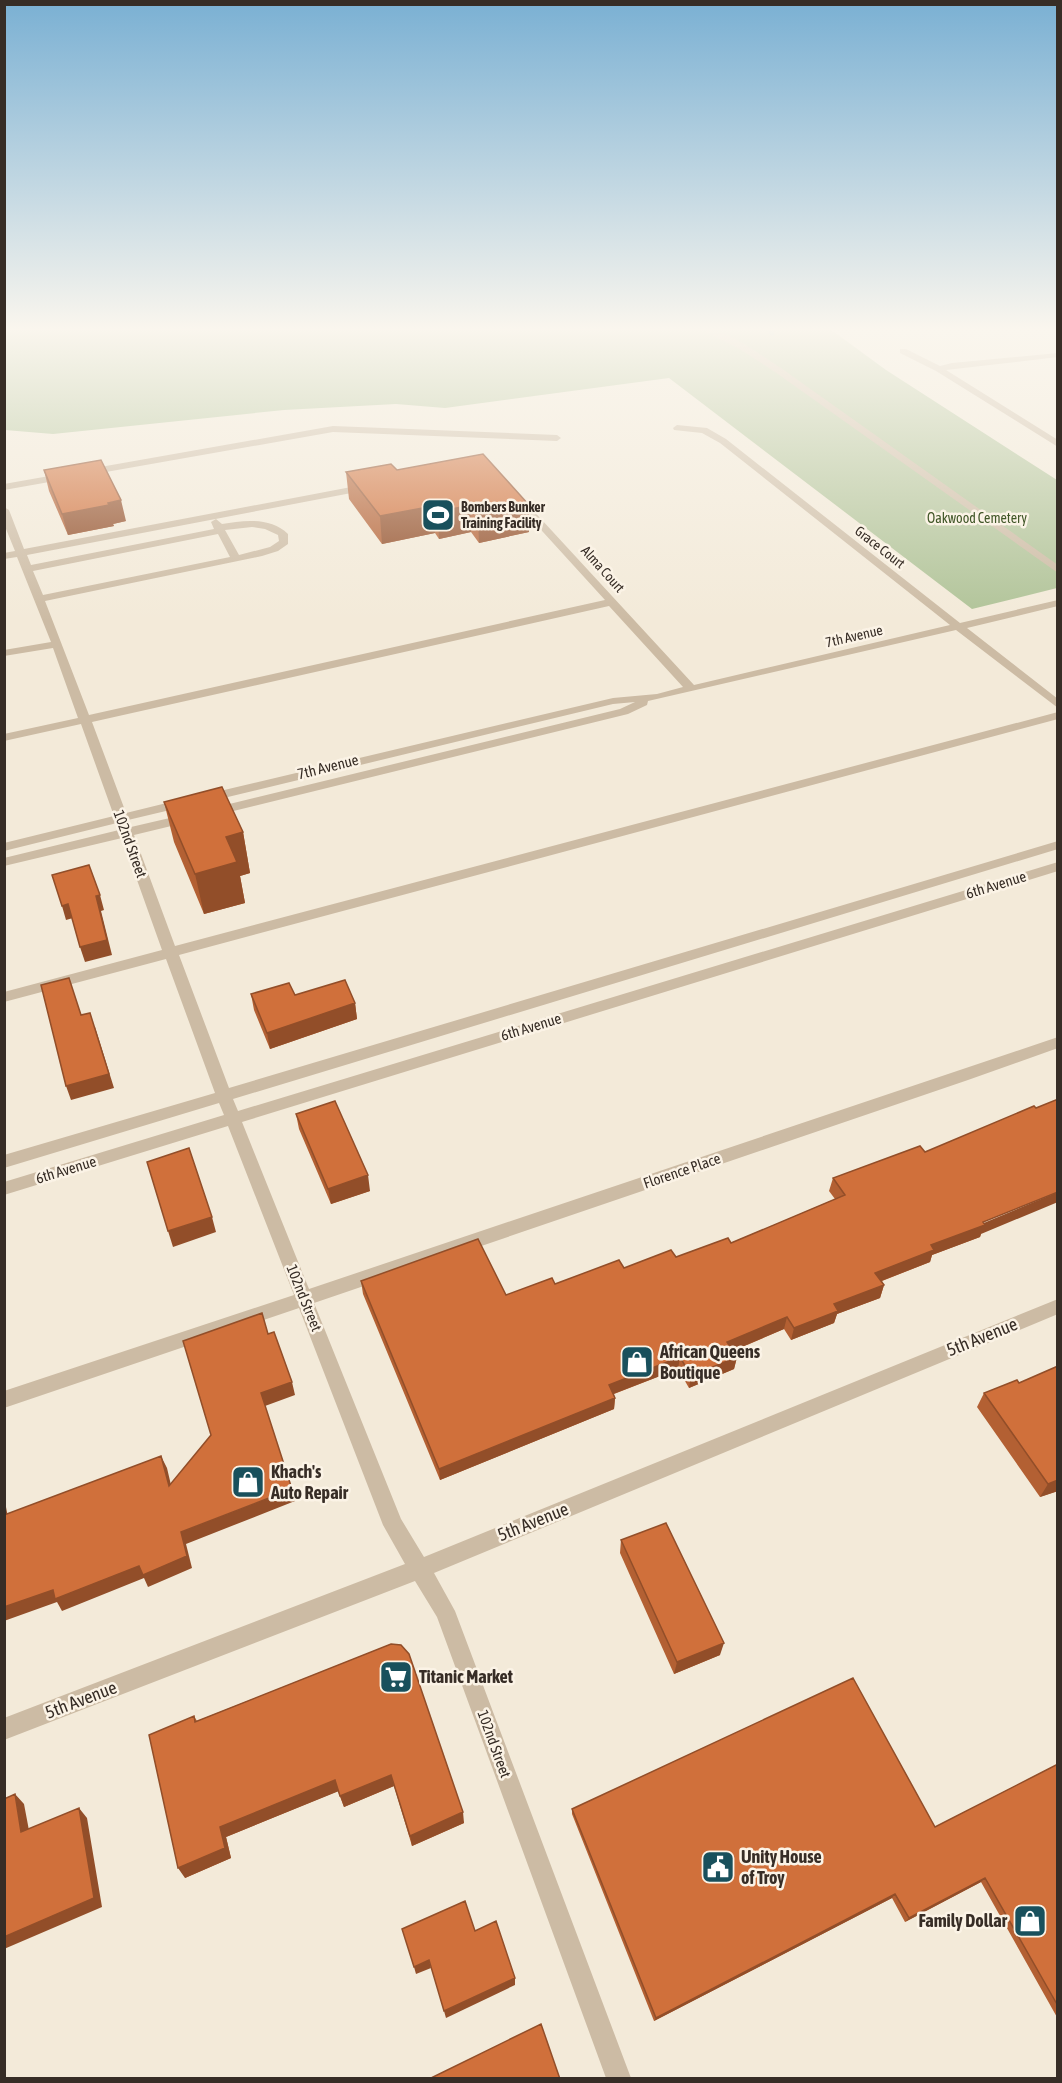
<svg xmlns="http://www.w3.org/2000/svg" width="1062" height="2083" viewBox="0 0 1062 2083" font-family="'Asap Condensed',sans-serif">
<style>
.green{fill:#b0c398}
.lines{fill:none;stroke-linecap:round;stroke-linejoin:round}
.stream{stroke:#76a9b3;stroke-width:5}
.minor{fill:#ccbba4;fill-rule:evenodd}
.wall{fill:#b36033}
.shaded-wall{fill:#924e29}
.building{fill:#d0703b;stroke:#924e29;stroke-width:1.5}
.labels{text-anchor:middle;stroke-width:5;stroke-linejoin:round;paint-order:stroke}
.far-poi-label{font-size:14px;font-weight:bold;fill:#372d26;stroke:#fbf3e6;text-anchor:start}
.far-park-label{font-size:14px;fill:#415728;stroke:#fbf3e6}
.far-street-label{font-size:14px;fill:#372d26;stroke:#fbf3e6}
.street-label{font-size:15px;fill:#372d26;stroke:#fbf3e6}
.near-street-label{font-size:18px;fill:#372d26;stroke:#fbf3e6}
.near-poi-label{font-size:18px;font-weight:bold;fill:#372d26;stroke:#fbf3e6;text-anchor:start}
</style>
<rect width="100%" height="100%" fill="#f3ead9"/>
<path class="green" d="M 4,329 L 830,329 L 886,370 L 1057,480 L 1057,588 L 972,609 L 669,378 L 445,408 L 396,404 L 284,410 L 53,434 L 5,430 Z"/>
<g class="lines">
<path class="stream" d="M 770,329 L 772,333"/>
<path class="minor" d="M 701,329 C 729,329 758,354 781,368 L 1058,565 L 1058,573 L 775,372 L 743,351 Z
M 900,349 L 906,349 L 940,366 L 952,363 L 1058,353 L 1058,357 L 946,370 L 1058,440 L 1058,447 L 936,371 L 900,353 Z
M 677,425 L 707,428 L 726,439 L 960,623 L 1058,600 L 1058,606 L 967,628 L 1058,699 L 1058,708 L 956,630 L 648,701 L 647,705 L 628,714 L 213,816 L 207,812 L 213,808 L 620,709 L 635,702 L 613,704 L 207,802 L 201,798 L 203,795 L 613,698 L 657,694 L 683,687 L 609,606 L 92,722 L 126,813 L 183,799 L 189,803 L 187,806 L 128,820 L 131,827 L 187,814 L 193,818 L 192,821 L 134,835 L 175,946 L 1058,712 L 1058,719 L 179,955 L 229,1088 L 1058,841 L 1058,849 L 233,1099 L 238,1111 L 1058,862 L 1058,871 L 242,1122 L 309,1289 L 1058,1037 L 1058,1048 L 968,1080 L 314,1303 L 401,1519 L 424,1557 L 1058,1299 L 1058,1314 L 434,1573 L 455,1611 L 631,2078 L 606,2078 L 437,1617 L 415,1581 L 4,1740 L 4,1718 L 405,1564 L 383,1525 L 299,1308 L 4,1408 L 4,1391 L 294,1295 L 228,1126 L 4,1195 L 4,1182 L 224,1115 L 219,1103 L 4,1168 L 4,1155 L 215,1093 L 166,959 L 4,1002 L 4,992 L 162,950 L 122,838 L 4,866 L 4,858 L 119,830 L 117,823 L 4,851 L 4,843 L 114,816 L 81,724 L 4,741 L 4,734 L 78,718 L 53,648 L 4,656 L 4,650 L 51,642 L 17,557 L 4,559 L 4,553 L 15,551 L 4,524 L 4,507 L 9,510 L 24,549 L 367,484 L 372,487 L 367,490 L 27,555 L 31,565 L 214,529 L 211,522 L 216,519 L 222,524 C 244,520 271,517 288,534 L 288,544 L 278,551 L 262,556 L 45,601 L 89,715 L 605,600 L 512,498 L 510,496 L 515,493 L 518,494 L 694,685 L 950,625 L 720,443 L 702,433 L 674,430 L 673,428 ZM 252,527 L 265,529 L 278,535 L 279,541 L 270,547 L 239,555 L 225,530 ZM 218,534 L 230,557 L 43,595 L 33,571 Z
M 333,426 L 557,435 L 561,438 L 557,441 L 333,432 L 4,490 L 4,484 Z"/>
</g>
<path class="wall" d="M 44,470 L 126,521 L 113,524 L 114,526 L 68,535 L 49,491 Z
M 397,470 L 529,505 L 529,532 L 479,543 L 471,532 L 439,539 L 435,533 L 382,544 L 349,499 L 346,472 Z
M 164,802 L 243,832 L 250,873 L 240,876 L 245,903 L 204,914 L 174,842 Z
M 251,994 L 295,995 L 355,1003 L 357,1019 L 270,1049 L 254,1010 Z
M 296,1114 L 370,1191 L 331,1204 L 299,1129 Z
M 833,1178 L 981,1234 L 980,1237 L 932,1255 L 930,1262 L 882,1281 L 884,1285 L 880,1298 L 837,1314 L 834,1323 L 791,1340 L 784,1329 L 733,1351 L 737,1357 L 734,1369 L 689,1388 L 678,1369 L 614,1394 L 615,1398 L 614,1409 L 440,1480 L 363,1294 L 361,1281 L 506,1295 L 676,1257 L 731,1243 L 835,1199 L 829,1191 Z
M 1058,1366 L 1058,1491 L 1040,1497 L 977,1407 L 984,1393 L 1019,1383 Z
M 621,1540 L 720,1655 L 674,1674 L 620,1553 Z
M 391,1644 L 464,1823 L 412,1846 L 394,1786 L 344,1807 L 338,1791 L 226,1837 L 231,1858 L 185,1878 L 194,1716 L 197,1721 Z
M 1058,1764 L 1058,2019 L 981,1882 L 905,1922 L 892,1898 L 654,2021 L 572,1814 L 572,1809 L 935,1827 Z"/>
<path class="shaded-wall" d="M 121,500 L 126,521 L 113,524 L 114,526 L 68,535 L 62,514 Z
M 470,505 L 471,532 L 439,539 L 438,512 Z
M 529,505 L 529,532 L 479,543 L 478,515 Z
M 433,506 L 435,533 L 382,544 L 380,516 Z
M 243,832 L 250,873 L 240,876 L 245,903 L 204,914 L 195,874 L 226,837 Z
M 100,895 L 104,910 L 101,911 L 112,955 L 85,962 L 80,947 L 96,896 Z
M 68,904 L 73,918 L 66,920 L 62,906 Z
M 355,1003 L 357,1019 L 270,1049 L 267,1033 Z
M 95,1027 L 114,1088 L 71,1100 L 66,1086 Z
M 368,1175 L 370,1191 L 331,1204 L 328,1189 Z
M 1058,1192 L 1058,1202 L 981,1234 L 980,1237 L 932,1255 L 930,1262 L 871,1285 L 875,1273 L 931,1245 Z
M 212,1217 L 216,1232 L 173,1247 L 168,1231 Z
M 884,1285 L 880,1298 L 837,1314 L 834,1323 L 791,1340 L 794,1328 L 834,1304 Z
M 787,1317 L 784,1329 L 725,1354 L 727,1342 Z
M 680,1357 L 678,1369 L 608,1396 L 609,1385 Z
M 737,1357 L 734,1369 L 689,1388 L 691,1376 Z
M 292,1382 L 295,1395 L 265,1406 L 261,1393 Z
M 615,1398 L 614,1409 L 440,1480 L 439,1469 Z
M 161,1456 L 167,1468 L 174,1498 L 169,1486 Z
M 1058,1480 L 1058,1491 L 1040,1497 L 1048,1484 Z
M 292,1489 L 295,1501 L 186,1544 L 192,1568 L 148,1587 L 144,1578 L 62,1611 L 57,1602 L 4,1621 L 4,1607 L 181,1532 Z
M 4,1504 L 6,1507 L 10,1528 L 4,1519 Z
M 724,1643 L 720,1655 L 674,1674 L 677,1662 Z
M 391,1775 L 394,1786 L 344,1807 L 340,1796 Z
M 335,1780 L 339,1791 L 226,1837 L 231,1858 L 185,1878 L 178,1868 L 220,1827 Z
M 15,1794 L 24,1804 L 31,1841 L 21,1832 Z
M 79,1808 L 87,1818 L 102,1907 L 4,1949 L 4,1937 Z
M 463,1812 L 464,1823 L 412,1846 L 410,1836 Z
M 985,1878 L 981,1882 L 905,1922 L 909,1918 Z
M 895,1894 L 892,1898 L 654,2021 L 656,2018 Z
M 429,1960 L 431,1968 L 416,1974 L 414,1967 Z
M 515,1978 L 515,1985 L 446,2018 L 444,2011 Z"/>
<path class="building" d="M 483,454 L 529,505 L 478,515 L 470,505 L 438,512 L 433,506 L 380,516 L 346,472 L 391,464 L 397,470 Z
M 101,460 L 121,500 L 108,503 L 109,505 L 62,514 L 44,470 Z
M 222,787 L 243,832 L 226,837 L 237,862 L 195,874 L 164,802 Z
M 89,865 L 100,895 L 96,896 L 107,940 L 80,947 L 68,904 L 62,906 L 52,875 Z
M 69,978 L 81,1015 L 90,1013 L 109,1074 L 66,1086 L 41,985 Z
M 345,980 L 355,1003 L 267,1033 L 251,994 L 289,983 L 295,995 Z
M 1058,1099 L 1058,1192 L 983,1222 L 985,1225 L 931,1245 L 934,1250 L 875,1273 L 884,1285 L 834,1304 L 838,1311 L 794,1328 L 787,1317 L 727,1342 L 737,1357 L 691,1376 L 680,1357 L 609,1385 L 615,1398 L 439,1469 L 361,1281 L 478,1239 L 506,1295 L 552,1278 L 555,1284 L 619,1260 L 624,1268 L 671,1250 L 676,1257 L 728,1238 L 731,1243 L 845,1195 L 833,1178 L 920,1146 L 925,1152 L 1034,1106 L 1036,1108 Z
M 335,1101 L 368,1175 L 328,1189 L 296,1114 Z
M 189,1148 L 212,1217 L 168,1231 L 147,1162 Z
M 262,1313 L 268,1334 L 274,1332 L 292,1382 L 261,1393 L 292,1489 L 181,1532 L 187,1556 L 143,1575 L 139,1566 L 55,1599 L 53,1590 L 4,1607 L 4,1515 L 161,1456 L 169,1486 L 211,1435 L 183,1341 Z
M 1058,1366 L 1058,1480 L 1048,1484 L 984,1393 L 1017,1380 L 1019,1383 Z
M 666,1523 L 724,1643 L 677,1662 L 621,1540 Z
M 391,1644 L 401,1645 L 409,1654 L 463,1812 L 410,1836 L 391,1775 L 340,1796 L 335,1780 L 220,1827 L 225,1848 L 178,1868 L 149,1735 L 194,1716 L 195,1722 Z
M 853,1678 L 935,1827 L 1058,1764 L 1058,2006 L 985,1878 L 909,1918 L 895,1894 L 656,2018 L 572,1809 Z
M 15,1794 L 21,1832 L 79,1808 L 94,1898 L 4,1937 L 4,1799 Z
M 465,1901 L 475,1931 L 496,1921 L 515,1978 L 444,2011 L 429,1960 L 414,1967 L 402,1929 Z
M 541,2024 L 560,2079 L 432,2079 L 431,2078 Z"/>
<linearGradient id="sky" x2="0" y2="1"><stop stop-color="#7ab0d3"/><stop offset="0.53" stop-color="#faf6ee"/><stop offset="1" stop-color="#faf6ee" stop-opacity="0"/></linearGradient>
<rect width="1062" height="621" fill="url(#sky)"/>
<defs>
<symbol id="stadium-square" viewBox="-11 -11 22 22"><rect x="-9" y="-9" width="18" height="18" rx="4" fill="#19505c" stroke="#fbf3e6"/><path d="M0-5a6.5 5 0 1 0 0 10a6.5 5 0 1 0 0-10ZM-3.5-1.8h7v3.6h-7Z" fill="#fff"/></symbol>
<symbol id="shop-square" viewBox="-11 -11 22 22"><rect x="-9" y="-9" width="18" height="18" rx="4" fill="#19505c" stroke="#fbf3e6"/><path d="M-5-2.5h2.3a2.7 3.5 0 0 1 5.4 0H5L5.5 6h-11ZM-1.5-2.5h3a1.5 2.3 0 0 0-3 0Z" fill="#fff"/></symbol>
<symbol id="supermarket-square" viewBox="-11 -11 22 22"><rect x="-9" y="-9" width="18" height="18" rx="4" fill="#19505c" stroke="#fbf3e6"/><path d="M-6-5.5h2.5l.6 2H6L4.5 2H-2.5L-4.4-4H-6ZM-1.5 3.2a1.3 1.3 0 1 0 .1 0ZM3 3.2a1.3 1.3 0 1 0 .1 0Z" fill="#fff"/></symbol>
<symbol id="civic-square" viewBox="-11 -11 22 22"><rect x="-9" y="-9" width="18" height="18" rx="4" fill="#19505c" stroke="#fbf3e6"/><path d="M-.6-6.5H3V-4.5H.6V-3L4-1V1h2V6H-6V1h2V-1L-.6-3ZM-1.2 2.5V6h2.4V2.5Z" fill="#fff"/></symbol>
</defs>
<g fill-rule="evenodd">
<use href="#stadium-square" x="419" y="496" width="38" height="38"/>
<use href="#shop-square" x="618" y="1343" width="38" height="38"/>
<use href="#shop-square" x="229" y="1463" width="38" height="38"/>
<use href="#supermarket-square" x="377" y="1658" width="38" height="38"/>
<use href="#civic-square" x="699" y="1848" width="38" height="38"/>
<use href="#shop-square" x="1011" y="1902" width="38" height="38"/>
</g>
<g class="labels">
<g class="far-poi-label">
<text x="461" y="512">Bombers Bunker<tspan x="461" dy="16">Training Facility</tspan></text>
</g>
<g class="far-park-label">
<text x="977" y="523">Oakwood Cemetery</text>
</g>
<g class="far-street-label">
<text transform="translate(880 547) rotate(38)" y="5">Grace Court</text>
<text transform="translate(603 569) rotate(48)" y="5">Alma Court</text>
<text transform="translate(854 636) rotate(-13)" y="5">7th Avenue</text>
</g>
<g class="street-label">
<text transform="translate(328 767) rotate(-14)" y="5">7th Avenue</text>
<text transform="translate(130 844) rotate(70)" y="5">102nd Street</text>
<text transform="translate(996 885) rotate(-17)" y="5">6th Avenue</text>
<text transform="translate(531 1027) rotate(-17)" y="5">6th Avenue</text>
<text transform="translate(66 1170) rotate(-17)" y="5">6th Avenue</text>
<text transform="translate(682 1171) rotate(-19)" y="5">Florence Place</text>
<text transform="translate(304 1298) rotate(68)" y="5">102nd Street</text>
<text transform="translate(494 1744) rotate(70)" y="5">102nd Street</text>
</g>
<g class="near-street-label">
<text transform="translate(982 1337) rotate(-22)" y="6">5th Avenue</text>
<text transform="translate(533 1522) rotate(-22)" y="6">5th Avenue</text>
<text transform="translate(81 1700) rotate(-21)" y="6">5th Avenue</text>
</g>
<g class="near-poi-label">
<text x="660" y="1358">African Queens<tspan x="660" dy="21">Boutique</tspan></text>
<text x="271" y="1478">Khach's<tspan x="271" dy="21">Auto Repair</tspan></text>
<text x="419" y="1683">Titanic Market</text>
<text x="741" y="1863">Unity House<tspan x="741" dy="21">of Troy</tspan></text>
<text x="1007" y="1927" text-anchor="end">Family Dollar</text>
</g>
</g>
<rect width="1062" height="2083" fill="none" stroke="#372d26" stroke-width="12"/>
</svg>
